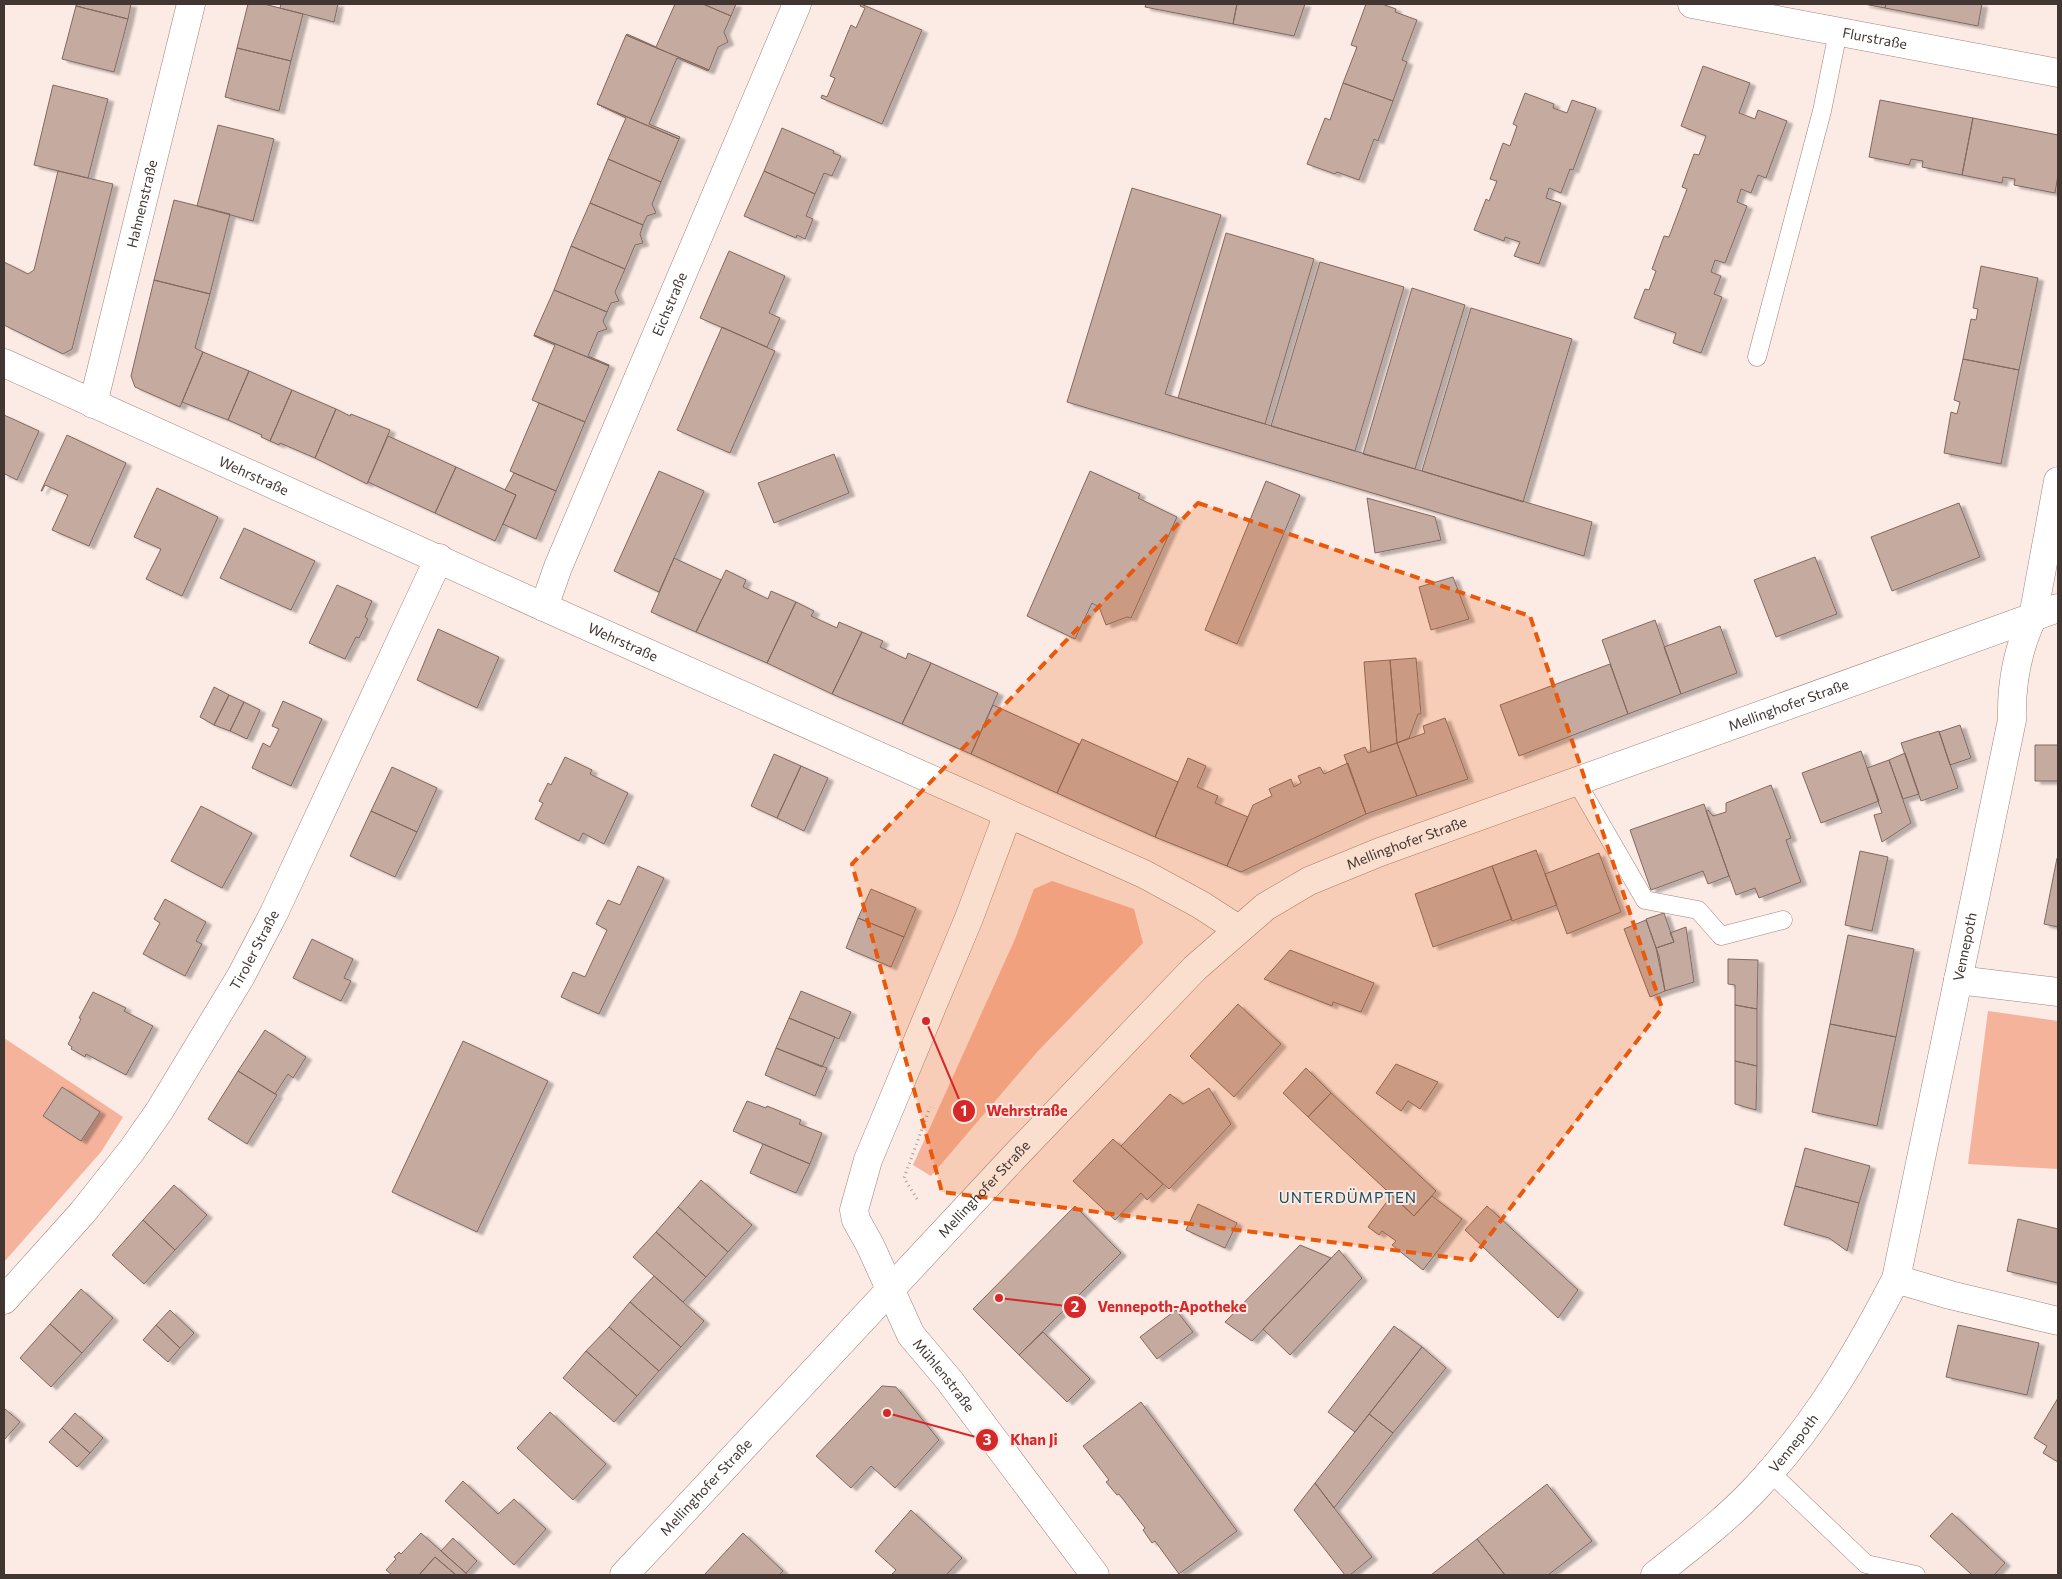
<svg xmlns="http://www.w3.org/2000/svg" width="2062" height="1579" viewBox="0 0 2062 1579" font-family="Commissioner,sans-serif">
<style>
.green{fill:#f5b39b}
.building{fill:#c5aaa0;stroke:#816960;filter:url(#shadow)}
.lines{fill:none;stroke-linecap:round;stroke-linejoin:round}
.lane-casing{stroke:#9e847b;stroke-width:19}
.street-casing{stroke:#9e847b;stroke-width:29}
.secondary-casing{stroke:#9e847b;stroke-width:29}
.path{stroke:#ab9c97;stroke-width:3;stroke-dasharray:1 4;stroke-linecap:butt}
.lane{stroke:#fff;stroke-width:18}
.street{stroke:#fff;stroke-width:28}
.secondary{stroke:#fff;stroke-width:28}
.marked{fill:#e8590c;fill-opacity:0.2;stroke:#e8590c;stroke-width:4;stroke-dasharray:10 6;stroke-linejoin:round}
.labels{text-anchor:middle;stroke-width:4;stroke-linejoin:round;paint-order:stroke}
.street-label{font-size:14px;fill:#413632;stroke:#fceae4}
.neighbourhood-label{font-size:15px;letter-spacing:1px;fill:#1a4f5e;stroke:#fceae4}
.leader{fill:none;stroke:#d62828;stroke-width:2}
.callout-dot{fill:#d62828;stroke:#fceae4;stroke-width:2}
.mark-label{font-size:15px;text-anchor:middle;font-weight:bold;fill:#fff}
.callout-label{font-size:15px;text-anchor:middle;font-weight:bold;fill:#d62828;stroke:#fceae4;stroke-width:4;stroke-linejoin:round;paint-order:stroke}
</style>
<defs>
<filter id="shadow"><feDropShadow dx="5.5" dy="3" stdDeviation="1" flood-color="#0004"/></filter>
</defs>
<rect width="100%" height="100%" fill="#fceae4"/>
<path class="green" d="M 1052,881 L 1134,909 L 1143,943 L 1038,1051 L 931,1176 L 913,1165 L 1015,939 L 1034,889 Z
M 1988,1011 L 2058,1021 L 2058,1169 L 1968,1164 Z
M 4,1038 L 123,1117 L 101,1152 L 4,1262 Z"/>
<path class="building" d="M 76,4 L 131,4 L 128,19 L 76,6 Z
M 248,4 L 264,4 L 303,14 L 291,61 L 237,48 Z
M 281,4 L 338,4 L 334,22 L 280,8 Z
M 675,4 L 703,4 L 731,16 L 724,32 L 728,42 L 718,47 L 709,70 L 626,35 L 627,34 L 656,47 Z
M 703,4 L 736,4 L 731,16 Z
M 861,4 L 922,30 L 882,124 L 821,98 L 822,95 L 827,97 L 835,78 L 830,76 L 851,25 L 856,28 L 865,8 L 860,6 Z
M 1146,4 L 1237,4 L 1233,24 L 1145,7 Z
M 1237,4 L 1305,4 L 1294,36 L 1233,24 Z
M 1366,4 L 1382,4 L 1396,9 L 1395,12 L 1417,20 L 1402,60 L 1407,62 L 1393,101 L 1343,83 L 1357,47 L 1351,45 Z
M 1864,4 L 1886,4 L 1885,8 Z
M 1886,4 L 1982,4 L 1978,26 L 1885,8 Z
M 76,6 L 128,19 L 114,72 L 62,59 Z
M 626,35 L 709,70 L 708,71 L 677,58 L 649,124 L 680,137 L 679,139 L 597,104 Z
M 237,48 L 291,61 L 279,111 L 225,97 Z
M 1703,66 L 1750,83 L 1739,113 L 1755,119 L 1758,110 L 1787,121 L 1766,178 L 1758,175 L 1751,193 L 1741,189 L 1737,202 L 1747,206 L 1725,263 L 1715,260 L 1711,272 L 1721,276 L 1714,294 L 1722,297 L 1701,353 L 1673,343 L 1676,333 L 1634,318 L 1645,289 L 1649,290 L 1656,271 L 1652,269 L 1664,236 L 1669,237 L 1687,189 L 1682,187 L 1694,154 L 1699,155 L 1706,136 L 1681,126 Z
M 1343,83 L 1393,101 L 1378,141 L 1374,139 L 1359,180 L 1337,172 L 1335,174 L 1307,164 L 1325,118 L 1330,120 Z
M 53,85 L 108,99 L 88,178 L 34,165 Z
M 1525,93 L 1554,104 L 1553,108 L 1567,113 L 1572,100 L 1596,108 L 1573,170 L 1570,169 L 1561,193 L 1549,188 L 1546,198 L 1561,203 L 1539,264 L 1514,256 L 1520,242 L 1505,237 L 1504,241 L 1474,230 L 1486,199 L 1489,201 L 1497,181 L 1490,179 L 1503,143 L 1510,146 L 1517,126 L 1513,124 Z
M 1880,100 L 1973,118 L 1962,175 L 1922,167 L 1923,161 L 1911,159 L 1909,165 L 1869,157 Z
M 597,104 L 679,139 L 661,182 L 608,159 L 626,118 Z
M 1973,118 L 2058,135 L 2058,175 L 2055,193 L 2014,185 L 2015,179 L 2003,177 L 2002,183 L 1962,175 Z
M 218,125 L 274,139 L 253,221 L 197,206 Z
M 782,128 L 834,151 L 833,153 L 841,156 L 832,176 L 824,173 L 815,194 L 764,171 Z
M 608,159 L 661,182 L 652,204 L 656,213 L 647,216 L 643,225 L 590,203 Z
M 58,171 L 113,184 L 72,349 L 63,354 L 4,325 L 4,262 L 28,274 L 34,270 Z
M 764,171 L 815,194 L 806,216 L 813,219 L 805,239 L 797,235 L 796,238 L 744,216 Z
M 1132,188 L 1221,215 L 1165,394 L 1592,522 L 1584,556 L 1067,402 Z
M 174,200 L 230,214 L 210,294 L 154,280 Z
M 590,203 L 643,225 L 640,234 L 643,243 L 635,245 L 625,269 L 571,246 Z
M 1226,233 L 1314,259 L 1265,424 L 1178,398 Z
M 571,246 L 625,269 L 615,292 L 619,301 L 611,303 L 607,312 L 554,290 Z
M 729,251 L 785,276 L 769,313 L 780,318 L 767,347 L 700,318 Z
M 1320,262 L 1404,287 L 1355,451 L 1271,426 Z
M 1981,266 L 2038,278 L 2019,370 L 1963,359 L 1971,319 L 1976,320 L 1978,309 L 1973,308 Z
M 154,280 L 210,294 L 195,348 L 203,352 L 180,407 L 135,387 L 131,376 Z
M 1412,288 L 1465,305 L 1415,469 L 1363,454 Z
M 554,290 L 607,312 L 603,321 L 607,329 L 598,332 L 588,356 L 609,365 L 609,366 L 534,335 Z
M 1471,308 L 1572,339 L 1523,502 L 1422,471 Z
M 722,327 L 775,351 L 730,453 L 677,430 Z
M 534,335 L 609,366 L 585,422 L 532,400 L 555,345 L 534,336 Z
M 203,352 L 249,371 L 228,420 L 182,402 Z
M 1963,359 L 2019,370 L 2001,464 L 1944,453 L 1951,412 L 1957,414 L 1960,402 L 1954,400 Z
M 249,371 L 292,390 L 270,441 L 261,437 L 262,435 L 228,420 Z
M 292,390 L 336,409 L 315,458 L 280,443 L 279,445 L 270,441 Z
M 539,403 L 585,422 L 556,491 L 510,471 Z
M 336,409 L 350,416 L 351,414 L 390,430 L 367,484 L 315,458 Z
M 4,415 L 39,431 L 17,480 L 5,474 L 4,476 Z
M 67,435 L 126,463 L 89,546 L 52,530 L 68,495 L 45,485 L 42,491 L 41,491 Z
M 388,436 L 456,467 L 435,513 L 368,482 Z
M 834,454 L 849,493 L 774,523 L 758,483 Z
M 456,467 L 516,495 L 495,541 L 435,513 Z
M 659,471 L 704,491 L 659,592 L 614,571 Z
M 1090,471 L 1140,494 L 1138,498 L 1177,517 L 1131,618 L 1127,617 L 1106,625 L 1099,607 L 1092,603 L 1075,639 L 1027,616 Z
M 514,473 L 556,491 L 536,539 L 503,524 L 516,495 L 505,490 Z
M 1266,481 L 1300,495 L 1237,644 L 1205,630 Z
M 157,488 L 218,517 L 182,596 L 146,579 L 161,549 L 134,537 Z
M 1367,498 L 1435,517 L 1441,540 L 1375,553 Z
M 1959,503 L 1980,557 L 1892,591 L 1871,537 Z
M 244,528 L 315,561 L 291,610 L 220,578 Z
M 1815,557 L 1837,614 L 1776,637 L 1754,580 Z
M 674,558 L 721,580 L 696,632 L 651,612 Z
M 726,570 L 746,580 L 743,587 L 768,599 L 771,591 L 796,602 L 767,663 L 696,632 Z
M 1453,577 L 1469,619 L 1431,630 L 1419,587 Z
M 337,585 L 372,601 L 365,617 L 368,619 L 359,638 L 356,637 L 345,659 L 309,643 Z
M 796,602 L 814,611 L 811,616 L 837,628 L 839,622 L 862,632 L 832,694 L 767,663 Z
M 1655,620 L 1681,694 L 1628,714 L 1602,640 Z
M 1720,626 L 1737,673 L 1681,694 L 1664,647 Z
M 438,629 L 499,657 L 477,708 L 417,680 Z
M 862,632 L 883,641 L 880,647 L 906,659 L 908,653 L 931,663 L 902,724 L 832,694 Z
M 1416,658 L 1421,714 L 1418,714 L 1409,738 L 1397,743 L 1390,660 Z
M 1390,660 L 1397,743 L 1371,752 L 1364,662 Z
M 931,663 L 998,693 L 971,754 L 902,724 Z
M 1610,664 L 1628,714 L 1519,756 L 1500,705 Z
M 214,687 L 229,695 L 214,725 L 200,717 Z
M 229,695 L 244,702 L 230,731 L 214,725 Z
M 283,701 L 322,719 L 291,786 L 252,768 L 263,743 L 270,747 L 279,729 L 272,726 Z
M 244,702 L 260,710 L 247,739 L 230,731 Z
M 993,705 L 1079,744 L 1057,793 L 971,754 Z
M 1445,718 L 1468,779 L 1417,796 L 1397,743 L 1425,733 L 1423,726 Z
M 1960,725 L 1971,758 L 1950,765 L 1939,732 Z
M 1939,731 L 1958,788 L 1921,801 L 1901,743 Z
M 1082,739 L 1178,782 L 1155,837 L 1057,793 Z
M 1397,743 L 1417,796 L 1366,814 L 1344,755 L 1365,747 L 1368,753 Z
M 2035,745 L 2058,745 L 2058,781 L 2035,781 Z
M 1861,751 L 1879,801 L 1821,823 L 1802,773 Z
M 1905,753 L 1919,794 L 1903,799 L 1889,760 Z
M 774,754 L 801,766 L 777,818 L 751,806 Z
M 565,757 L 592,770 L 590,774 L 628,793 L 604,844 L 583,833 L 579,841 L 535,819 L 543,803 L 539,801 L 548,783 L 551,785 Z
M 1188,758 L 1206,766 L 1197,787 L 1218,796 L 1215,803 L 1248,817 L 1227,866 L 1155,837 Z
M 1889,760 L 1911,823 L 1882,842 L 1874,815 L 1882,813 L 1867,768 Z
M 1348,763 L 1366,814 L 1241,872 L 1227,866 L 1253,805 L 1272,796 L 1269,789 L 1291,779 L 1294,787 L 1301,783 L 1298,776 L 1320,767 L 1324,774 Z
M 801,766 L 828,778 L 804,831 L 777,818 Z
M 392,767 L 437,788 L 417,832 L 371,811 Z
M 1771,785 L 1791,838 L 1786,840 L 1801,882 L 1759,898 L 1755,888 L 1736,895 L 1706,811 L 1708,810 L 1713,816 L 1726,812 L 1726,803 Z
M 1704,804 L 1729,876 L 1708,884 L 1703,871 L 1651,890 L 1630,830 Z
M 201,806 L 252,833 L 222,888 L 171,861 Z
M 371,811 L 417,832 L 395,877 L 350,856 Z
M 1536,850 L 1557,905 L 1512,921 L 1492,866 Z
M 1860,851 L 1888,857 L 1872,931 L 1845,925 Z
M 1599,853 L 1621,912 L 1567,934 L 1545,874 Z
M 2057,858 L 2058,858 L 2058,927 L 2044,924 Z
M 638,866 L 664,878 L 599,1014 L 561,997 L 573,972 L 585,977 L 607,930 L 596,924 L 608,900 L 620,905 Z
M 1492,866 L 1512,919 L 1433,947 L 1415,894 Z
M 871,889 L 916,908 L 904,937 L 858,918 Z
M 165,899 L 206,922 L 196,941 L 202,944 L 185,976 L 143,954 L 160,923 L 154,919 Z
M 1664,913 L 1674,942 L 1656,948 L 1646,919 Z
M 858,918 L 904,937 L 891,967 L 846,948 Z
M 1646,920 L 1659,956 L 1665,991 L 1650,997 L 1624,929 Z
M 1686,927 L 1694,982 L 1665,991 L 1656,948 L 1674,942 L 1670,933 Z
M 1848,935 L 1914,949 L 1896,1037 L 1830,1024 Z
M 312,939 L 353,959 L 344,978 L 351,981 L 341,1001 L 293,978 Z
M 1290,950 L 1374,983 L 1361,1012 L 1333,1002 L 1332,1006 L 1264,979 Z
M 1728,959 L 1758,960 L 1757,1009 L 1735,1005 L 1735,985 L 1728,984 Z
M 801,991 L 851,1012 L 839,1039 L 789,1018 Z
M 93,992 L 126,1008 L 124,1011 L 153,1026 L 126,1075 L 86,1054 L 85,1057 L 71,1049 L 72,1047 L 68,1044 L 81,1019 L 79,1018 Z
M 1238,1004 L 1281,1044 L 1234,1097 L 1190,1056 Z
M 1735,1005 L 1757,1009 L 1757,1066 L 1735,1061 Z
M 789,1018 L 835,1037 L 822,1067 L 776,1048 Z
M 1830,1024 L 1896,1037 L 1877,1126 L 1812,1112 Z
M 265,1030 L 306,1057 L 293,1078 L 288,1074 L 275,1094 L 238,1071 Z
M 463,1041 L 548,1081 L 477,1232 L 392,1192 Z
M 776,1048 L 827,1068 L 815,1096 L 765,1075 Z
M 1735,1061 L 1757,1066 L 1756,1110 L 1735,1104 Z
M 1396,1064 L 1438,1082 L 1420,1109 L 1408,1101 L 1401,1111 L 1376,1093 Z
M 1306,1068 L 1331,1093 L 1308,1117 L 1283,1093 Z
M 238,1071 L 277,1095 L 247,1144 L 208,1119 Z
M 62,1087 L 100,1112 L 81,1141 L 43,1116 Z
M 1209,1088 L 1231,1124 L 1169,1189 L 1121,1146 L 1170,1094 L 1183,1104 Z
M 1331,1093 L 1436,1191 L 1414,1216 L 1308,1117 Z
M 747,1101 L 766,1108 L 767,1106 L 801,1120 L 799,1124 L 822,1133 L 810,1164 L 733,1131 Z
M 1113,1139 L 1163,1184 L 1147,1200 L 1141,1193 L 1115,1220 L 1073,1181 Z
M 763,1144 L 810,1164 L 796,1193 L 750,1173 Z
M 1805,1148 L 1870,1166 L 1859,1203 L 1795,1186 Z
M 701,1180 L 752,1225 L 728,1252 L 678,1207 Z
M 174,1185 L 207,1215 L 175,1250 L 143,1220 Z
M 1795,1186 L 1859,1203 L 1847,1251 L 1829,1238 L 1784,1225 Z
M 1392,1195 L 1414,1216 L 1432,1196 L 1462,1219 L 1423,1270 L 1392,1245 L 1396,1241 L 1382,1231 L 1379,1235 L 1368,1227 Z
M 1198,1204 L 1237,1223 L 1225,1248 L 1186,1230 Z
M 1075,1206 L 1121,1253 L 1019,1355 L 973,1309 Z
M 1487,1206 L 1578,1290 L 1558,1318 L 1465,1230 Z
M 678,1207 L 728,1252 L 706,1277 L 656,1232 Z
M 2018,1219 L 2058,1229 L 2058,1283 L 2007,1271 Z
M 143,1220 L 175,1250 L 144,1284 L 112,1255 Z
M 656,1232 L 706,1277 L 683,1302 L 633,1257 Z
M 1300,1245 L 1331,1258 L 1252,1341 L 1225,1322 Z
M 1339,1250 L 1362,1278 L 1290,1355 L 1263,1329 Z
M 654,1276 L 704,1321 L 681,1347 L 630,1302 Z
M 81,1289 L 113,1318 L 82,1353 L 50,1324 Z
M 630,1302 L 681,1347 L 659,1371 L 609,1327 Z
M 170,1310 L 194,1333 L 180,1348 L 156,1325 Z
M 1176,1310 L 1193,1332 L 1157,1359 L 1140,1337 Z
M 50,1324 L 82,1353 L 51,1387 L 20,1358 Z
M 156,1325 L 180,1348 L 168,1362 L 143,1340 Z
M 1958,1325 L 2039,1343 L 2027,1395 L 1946,1377 Z
M 1394,1326 L 1422,1347 L 1355,1432 L 1328,1412 Z
M 609,1327 L 659,1371 L 637,1396 L 586,1351 Z
M 1043,1332 L 1090,1379 L 1067,1402 L 1019,1355 Z
M 1422,1347 L 1446,1368 L 1393,1433 L 1369,1414 Z
M 586,1351 L 637,1396 L 614,1422 L 563,1378 Z
M 882,1386 L 896,1387 L 939,1440 L 895,1488 L 871,1466 L 851,1488 L 816,1456 Z
M 2058,1398 L 2058,1462 L 2043,1453 L 2047,1446 L 2034,1438 Z
M 1141,1402 L 1237,1531 L 1179,1574 L 1155,1541 L 1152,1543 L 1143,1530 L 1145,1528 L 1119,1494 L 1117,1495 L 1106,1482 L 1109,1480 L 1083,1446 Z
M 4,1408 L 20,1422 L 4,1440 Z
M 550,1412 L 606,1464 L 573,1500 L 517,1448 Z
M 75,1413 L 103,1438 L 90,1453 L 62,1428 Z
M 1369,1414 L 1393,1433 L 1334,1508 L 1315,1483 Z
M 62,1428 L 90,1453 L 77,1467 L 49,1442 Z
M 463,1481 L 498,1514 L 514,1499 L 546,1529 L 514,1565 L 445,1501 Z
M 1315,1483 L 1372,1557 L 1350,1575 L 1345,1575 L 1294,1510 Z
M 1547,1484 L 1592,1541 L 1548,1575 L 1505,1575 L 1477,1539 Z
M 911,1510 L 962,1558 L 946,1575 L 891,1575 L 896,1570 L 875,1551 Z
M 1952,1513 L 2005,1563 L 1994,1575 L 1972,1575 L 1930,1536 Z
M 421,1533 L 441,1551 L 468,1575 L 456,1575 L 435,1557 L 419,1575 L 392,1575 L 386,1570 L 396,1559 L 394,1557 L 399,1552 L 401,1554 Z
M 743,1533 L 783,1571 L 779,1575 L 704,1575 Z
M 453,1538 L 477,1561 L 466,1573 L 441,1551 Z
M 1477,1539 L 1505,1575 L 1431,1575 Z
M 435,1557 L 456,1575 L 419,1575 Z"/>
<g class="lines">
<defs>
<path id="lane" d="M 1757,357 L 1822,111 L 1838,32
M 1576,781 L 1645,900 L 1698,910 L 1721,936 L 1783,920
M 1770,1472 L 1866,1564 L 1916,1575"/>
<g id="street">
<path id="s1" d="M 1692,4 L 2058,73"/>
<path id="s2" d="M 93,404 L 191,4"/>
<path id="s3" d="M 544,607 L 558,567 L 797,4"/>
<path id="s4" d="M 1008,814 L 969,918 L 868,1160 L 854,1210 L 856,1220 L 870,1245 L 911,1335 L 949,1380 L 1095,1575"/>
<path d="M 1958,980 L 2058,992"/>
<path d="M 1896,1279 L 1950,1295 L 2058,1321"/>
<path id="s5" d="M 4,1300 L 83,1212 L 132,1150 L 160,1110 L 241,976 L 274,913 L 439,558"/>
<path id="s6" d="M 1655,1575 C 1689,1548 1725,1521 1755,1489 C 1815,1425 1856,1356 1896,1279 L 2012,720 C 2011,683 2017,650 2033,617 L 2058,481"/>
</g>
<g id="secondary">
<path id="s7" d="M 4,363 L 544,607 L 1144,874 L 1201,905 L 1238,929"/>
<path id="s8" d="M 624,1575 L 1014,1157 L 1195,968 L 1265,907 L 1309,881 L 1380,852 L 2058,608"/>
</g>
</defs>
<use href="#lane" class="lane-casing"/>
<use href="#street" class="street-casing"/>
<use href="#secondary" class="secondary-casing"/>
<path class="path" d="M 917,1199 L 904,1178 L 930,1107"/>
<use href="#lane" class="lane"/>
<use href="#street" class="street"/>
<use href="#secondary" class="secondary"/>
</g>
<path class="marked" d="M 1198,503 L 1530,616 L 1662,1008 L 1471,1260 L 942,1192 L 852,864 Z"/>
<g class="labels">
<g class="street-label">
<text dy="5" stroke="none"><textPath href="#s1" startOffset="186">Flurstraße</textPath></text>
<text dy="5" stroke="none"><textPath href="#s2" startOffset="206">Hahnenstraße</textPath></text>
<text dy="5" stroke="none"><textPath href="#s3" startOffset="328">Eichstraße</textPath></text>
<text dy="5" stroke="none"><textPath href="#s7" startOffset="274">Wehrstraße</textPath></text>
<text dy="5" stroke="none"><textPath href="#s7" startOffset="679">Wehrstraße</textPath></text>
<text dy="5" stroke="none"><textPath href="#s8" startOffset="1488">Mellinghofer Straße</textPath></text>
<text dy="5" stroke="none"><textPath href="#s8" startOffset="1082">Mellinghofer Straße</textPath></text>
<text dy="5" stroke="none"><textPath href="#s6" startOffset="725">Vennepoth</textPath></text>
<text dy="5" stroke="none"><textPath href="#s5" startOffset="432">Tiroler Straße</textPath></text>
<text dy="5" stroke="none"><textPath href="#s8" startOffset="528">Mellinghofer Straße</textPath></text>
<text dy="5" stroke="none"><textPath href="#s4" startOffset="615">Mühlenstraße</textPath></text>
<text dy="5" stroke="none"><textPath href="#s6" startOffset="192">Vennepoth</textPath></text>
<text dy="5" stroke="none"><textPath href="#s8" startOffset="120">Mellinghofer Straße</textPath></text>
</g>
<g class="neighbourhood-label">
<text x="1348" y="1203">UNTERDÜMPTEN</text>
</g>
</g>
<path class="leader" d="M926 1021L964 1111M999 1298L1075 1307M887 1413L987 1440"/>
<g class="callout-dot">
<circle cx="926" cy="1021" r="5"/>
<circle cx="999" cy="1298" r="5"/>
<circle cx="887" cy="1413" r="5"/>
<circle cx="964" cy="1111" r="12"/>
<circle cx="1075" cy="1307" r="12"/>
<circle cx="987" cy="1440" r="12"/>
</g>
<g class="mark-label">
<text x="964" y="1116">1</text>
<text x="1075" y="1312">2</text>
<text x="987" y="1445">3</text>
</g>
<g class="callout-label">
<text x="1027" y="1116">Wehrstraße</text>
<text x="1172" y="1312">Vennepoth-Apotheke</text>
<text x="1034" y="1445">Khan Ji</text>
</g>
<rect width="2062" height="1579" fill="none" stroke="#413632" stroke-width="10"/>
</svg>
